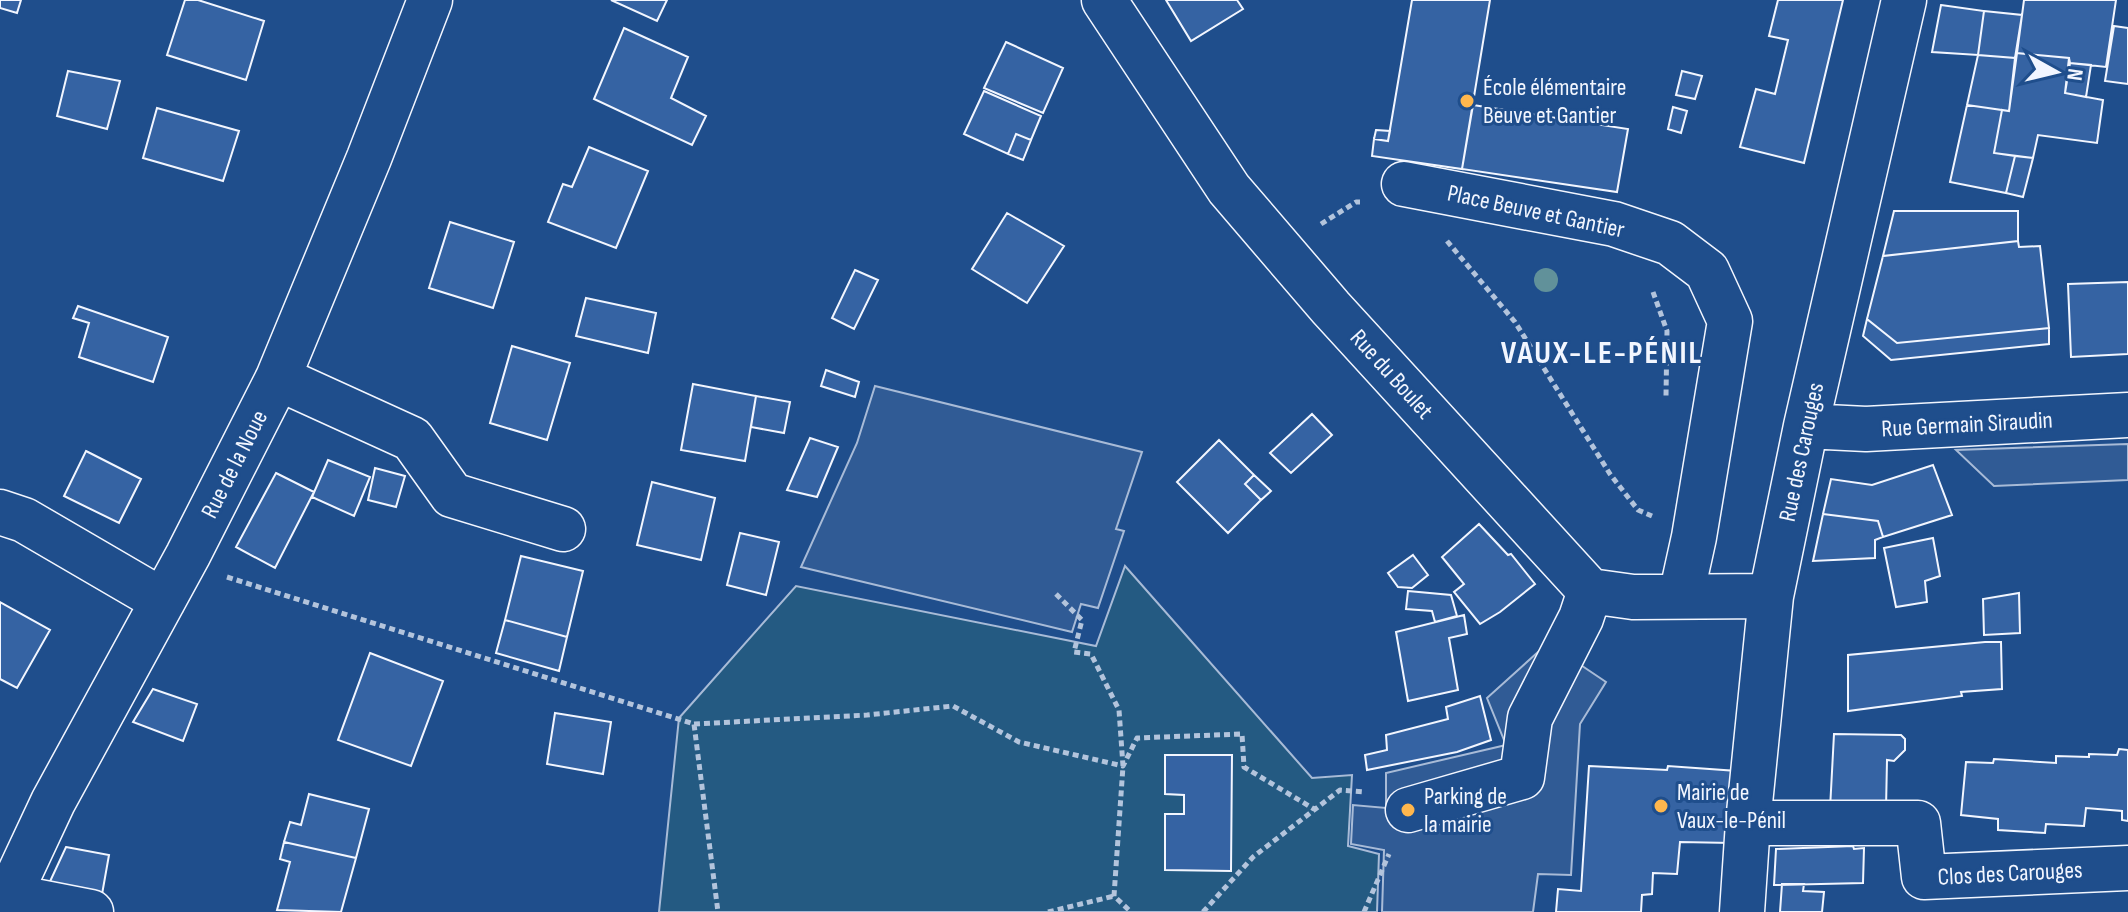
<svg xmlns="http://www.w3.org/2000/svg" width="2128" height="912" viewBox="0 0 2128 912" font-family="'Sofia Sans Condensed',sans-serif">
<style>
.green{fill:#245a82;stroke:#a8bbd7;stroke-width:2}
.parking{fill:#305b95;stroke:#a8bbd7;stroke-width:2}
.building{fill:#3563a3;stroke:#f2f6ff;stroke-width:2}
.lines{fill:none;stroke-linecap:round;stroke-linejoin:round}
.minor-casing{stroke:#f2f6ff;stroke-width:47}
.path{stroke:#b3c4dc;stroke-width:5;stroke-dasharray:6 4;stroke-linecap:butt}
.minor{stroke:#1f4e8c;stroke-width:44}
.tree{fill:#61919a}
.poi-dot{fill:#ffb74d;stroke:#1f4e8c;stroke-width:3}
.labels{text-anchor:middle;stroke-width:6;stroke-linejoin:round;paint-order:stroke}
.poi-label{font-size:24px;fill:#f2f6ff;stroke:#1f4e8c;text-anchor:start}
.street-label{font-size:24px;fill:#f2f6ff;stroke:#1f4e8c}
.district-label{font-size:32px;font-weight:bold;letter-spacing:2px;fill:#f2f6ff;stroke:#1f4e8c}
</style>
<rect width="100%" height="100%" fill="#1f4e8c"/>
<path class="green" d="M 1125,566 L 1312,778 L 1352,775 L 1348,846 L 1379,854 L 1377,912 L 659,912 L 679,718 L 796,586 L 1096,646 Z"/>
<path class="parking" d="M 875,386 L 1142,452 L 1116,529 L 1124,531 L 1098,608 L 1081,604 L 1072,632 L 801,567 L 857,443 Z
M 2128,444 L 2128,480 L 1994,486 L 1956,450 Z
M 1548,643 L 1606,682 L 1580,724 L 1571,875 L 1538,874 L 1533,912 L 1382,912 L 1384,850 L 1351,844 L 1353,805 L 1386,808 L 1386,773 L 1506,745 L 1487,698 Z"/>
<path class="building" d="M 0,0 L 21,0 L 17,13 L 0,8 Z
M 185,0 L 198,0 L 264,21 L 246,80 L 167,55 Z
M 611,0 L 667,0 L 657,21 Z
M 1166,0 L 1237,0 L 1243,9 L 1191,41 Z
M 1412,0 L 1490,0 L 1462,169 L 1372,156 L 1374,139 L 1388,141 Z
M 1778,0 L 1843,0 L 1804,163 L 1740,147 L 1756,89 L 1775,94 L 1788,40 L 1769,36 Z
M 2024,0 L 2116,0 L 2106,67 L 2070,63 L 2069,58 L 2017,53 Z
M 1941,5 L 1984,11 L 1978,55 L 1932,52 Z
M 1984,11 L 2022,15 L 2015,58 L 1978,55 Z
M 2114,26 L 2128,28 L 2128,84 L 2105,81 Z
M 624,28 L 688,57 L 671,98 L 706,116 L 692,145 L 594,99 Z
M 1006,42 L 1063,68 L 1043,113 L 984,88 Z
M 2017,53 L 2069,58 L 2065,93 L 2103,100 L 2097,143 L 2038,135 L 2033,158 L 1994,153 L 2002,110 L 2009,111 Z
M 1978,55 L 2015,58 L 2009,111 L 1967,105 Z
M 2070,63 L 2091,65 L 2086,97 L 2065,93 Z
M 68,71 L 120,81 L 107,129 L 57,116 Z
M 1682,71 L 1702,76 L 1695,99 L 1676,95 Z
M 984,91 L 1041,116 L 1031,140 L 1016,134 L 1008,154 L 964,134 Z
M 1473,105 L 1628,129 L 1617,192 L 1462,169 Z
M 1967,105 L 2002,110 L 1994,153 L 2015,156 L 2006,193 L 1950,182 Z
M 1673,107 L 1687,111 L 1681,133 L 1668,129 Z
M 157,108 L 239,131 L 223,181 L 143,158 Z
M 1376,130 L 1390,131 L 1388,141 L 1374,139 Z
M 1016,134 L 1031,140 L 1023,160 L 1008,154 Z
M 589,147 L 648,171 L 616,248 L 548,222 L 563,184 L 572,187 Z
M 2015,156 L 2033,158 L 2023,197 L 2006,193 Z
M 1894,211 L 2018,211 L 2018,241 L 1883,256 Z
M 1007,213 L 1064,246 L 1027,303 L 972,269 Z
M 450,222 L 514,242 L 493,308 L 429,288 Z
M 2018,241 L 2019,247 L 2040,246 L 2049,328 L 1897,343 L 1867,319 L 1883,256 Z
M 855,270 L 878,280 L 854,329 L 832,318 Z
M 2128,282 L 2128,354 L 2071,357 L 2068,284 Z
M 586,298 L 656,313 L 648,353 L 576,336 Z
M 78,306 L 168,337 L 153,382 L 79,357 L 89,323 L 73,318 Z
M 1867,319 L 1897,343 L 2049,328 L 2049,344 L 1891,360 L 1863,336 Z
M 512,346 L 570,363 L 547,440 L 490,423 Z
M 826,370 L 859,382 L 855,397 L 821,386 Z
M 693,384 L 756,396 L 745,461 L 681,450 Z
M 756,396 L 790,402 L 784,433 L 751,427 Z
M 1312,414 L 1332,435 L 1291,473 L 1270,453 Z
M 810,438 L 838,447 L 817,497 L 787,490 Z
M 1219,440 L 1254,475 L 1245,484 L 1261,500 L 1228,533 L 1177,482 Z
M 86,451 L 141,479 L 119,523 L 64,496 Z
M 328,460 L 370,477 L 354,516 L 312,497 Z
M 1933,465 L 1952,515 L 1883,537 L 1878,521 L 1823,514 L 1831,479 L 1872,485 Z
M 375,468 L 405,476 L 396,507 L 368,500 Z
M 276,473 L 314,492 L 275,568 L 236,547 Z
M 1254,475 L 1271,491 L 1261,500 L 1245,484 Z
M 652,482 L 715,498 L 701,560 L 637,545 Z
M 1823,514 L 1878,521 L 1883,537 L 1875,540 L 1875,558 L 1813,561 Z
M 1479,524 L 1508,555 L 1511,554 L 1535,584 L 1500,612 L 1480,624 L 1454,592 L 1464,584 L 1442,557 Z
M 740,533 L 779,542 L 766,595 L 727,585 Z
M 1933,538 L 1940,576 L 1925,581 L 1927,602 L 1896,607 L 1884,548 Z
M 1413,555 L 1428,575 L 1412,588 L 1398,587 L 1388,573 Z
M 521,556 L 583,571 L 567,637 L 505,620 Z
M 1408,591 L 1451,595 L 1457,616 L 1435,622 L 1432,611 L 1406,609 Z
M 2019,593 L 2020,633 L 1984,635 L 1983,599 Z
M 0,602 L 50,630 L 17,688 L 0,679 Z
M 1464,615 L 1467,634 L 1449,638 L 1458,690 L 1408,701 L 1396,632 Z
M 505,620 L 567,637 L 559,671 L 496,653 Z
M 1985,642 L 2001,642 L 2002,689 L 1961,692 L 1962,696 L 1848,711 L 1848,655 Z
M 370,653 L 443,681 L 411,766 L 338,740 Z
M 153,689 L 197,704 L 183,741 L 133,722 Z
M 1480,696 L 1491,740 L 1457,752 L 1367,770 L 1365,755 L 1387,750 L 1386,735 L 1448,719 L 1446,707 Z
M 555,713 L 611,722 L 603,774 L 547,764 Z
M 1834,734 L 1901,735 L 1905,739 L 1905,750 L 1894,761 L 1887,760 L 1886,809 L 1830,809 Z
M 2119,749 L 2128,750 L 2128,821 L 2122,820 L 2122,811 L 2086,808 L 2084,826 L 2046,824 L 2045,833 L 1998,830 L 1998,819 L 1961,815 L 1966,762 L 1993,763 L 1994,759 L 2056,763 L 2056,756 L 2089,757 L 2089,754 L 2117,755 Z
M 1165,755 L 1232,755 L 1231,871 L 1165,870 L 1165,814 L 1184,814 L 1184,795 L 1165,794 Z
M 1589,766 L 1667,770 L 1668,766 L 1737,771 L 1732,843 L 1680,842 L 1677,874 L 1653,873 L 1652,894 L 1642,895 L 1641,912 L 1556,912 L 1558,889 L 1581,891 Z
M 309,794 L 369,809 L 356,858 L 284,842 L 290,822 L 301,825 Z
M 284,842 L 356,858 L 341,912 L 277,910 L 290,862 L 280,859 Z
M 1853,846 L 1854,849 L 1864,848 L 1863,883 L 1774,885 L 1776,849 Z
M 66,847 L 109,855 L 101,900 L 46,890 Z
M 1782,884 L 1804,884 L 1803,891 L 1824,892 L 1822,912 L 1780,912 Z"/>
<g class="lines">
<defs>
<path id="minor" d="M 1104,0 L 1229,189 L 1331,308 L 1590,591 L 1633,597 L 1771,596
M 1404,184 L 1614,224 L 1670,243 L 1707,271 L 1730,321 L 1694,537 L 1681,596
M 278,378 L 412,439 L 452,495 L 563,529
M 1806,426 L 1866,429 L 2128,415
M 0,512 L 24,520 L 163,601
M 1408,810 L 1522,777 L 1530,718 L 1581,618 L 1590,591
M 1748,823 L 1918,823 L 1924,877 L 2128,868
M 9,896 L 91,912
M 5,912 L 9,896 L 53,802 L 188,555 L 278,378 L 369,158 L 430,0
M 1742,912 L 1748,823 L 1771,596 L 1806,426 L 1904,0"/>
</defs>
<use href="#minor" class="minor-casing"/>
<path class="path" d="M 1321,224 L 1356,202 L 1360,202
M 1447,241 L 1515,322 L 1610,474 L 1638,510 L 1652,516
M 1653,292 L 1667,331 L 1666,396
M 227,577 L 694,724 L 718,912
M 1056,594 L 1082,620 L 1074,652 L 1091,654 L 1119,710 L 1123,766 L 1114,896 L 1131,912
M 694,724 L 867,715 L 953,706 L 1019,742 L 1123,766 L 1137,738 L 1242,734 L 1244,767 L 1314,809
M 1048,912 L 1114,896
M 1203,912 L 1253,857 L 1340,790 L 1365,792
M 1364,912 L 1389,854"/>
<use href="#minor" class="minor"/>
</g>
<circle class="tree" cx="1546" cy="280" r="12"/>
<g class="poi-dot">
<circle cx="1467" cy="101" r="8"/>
<circle cx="1661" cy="806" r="8"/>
<circle cx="1408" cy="810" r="8"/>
</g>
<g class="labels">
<g class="poi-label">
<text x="1483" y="95">École élémentaire<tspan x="1483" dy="28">Beuve et Gantier</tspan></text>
<text x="1677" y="800">Mairie de<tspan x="1677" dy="28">Vaux-le-Pénil</tspan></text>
<text x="1424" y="804">Parking de<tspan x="1424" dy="28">la mairie</tspan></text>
</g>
<g class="street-label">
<text transform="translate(1536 211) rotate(12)" y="8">Place Beuve et Gantier</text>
<text transform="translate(1392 374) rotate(48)" y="8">Rue du Boulet</text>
<text transform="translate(1967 424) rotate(-3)" y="8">Rue Germain Siraudin</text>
<text transform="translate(1801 452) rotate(-78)" y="8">Rue des Carouges</text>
<text transform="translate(234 464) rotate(-63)" y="8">Rue de la Noue</text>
<text transform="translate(2010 873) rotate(-3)" y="8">Clos des Carouges</text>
</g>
<g class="district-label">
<text x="1602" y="363">VAUX-LE-PÉNIL</text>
</g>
</g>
<g transform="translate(2056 72) rotate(98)" stroke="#1f4e8c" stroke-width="6" paint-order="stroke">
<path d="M0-6L14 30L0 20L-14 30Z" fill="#f2f6ff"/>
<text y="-12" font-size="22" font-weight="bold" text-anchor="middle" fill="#f2f6ff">N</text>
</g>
</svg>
